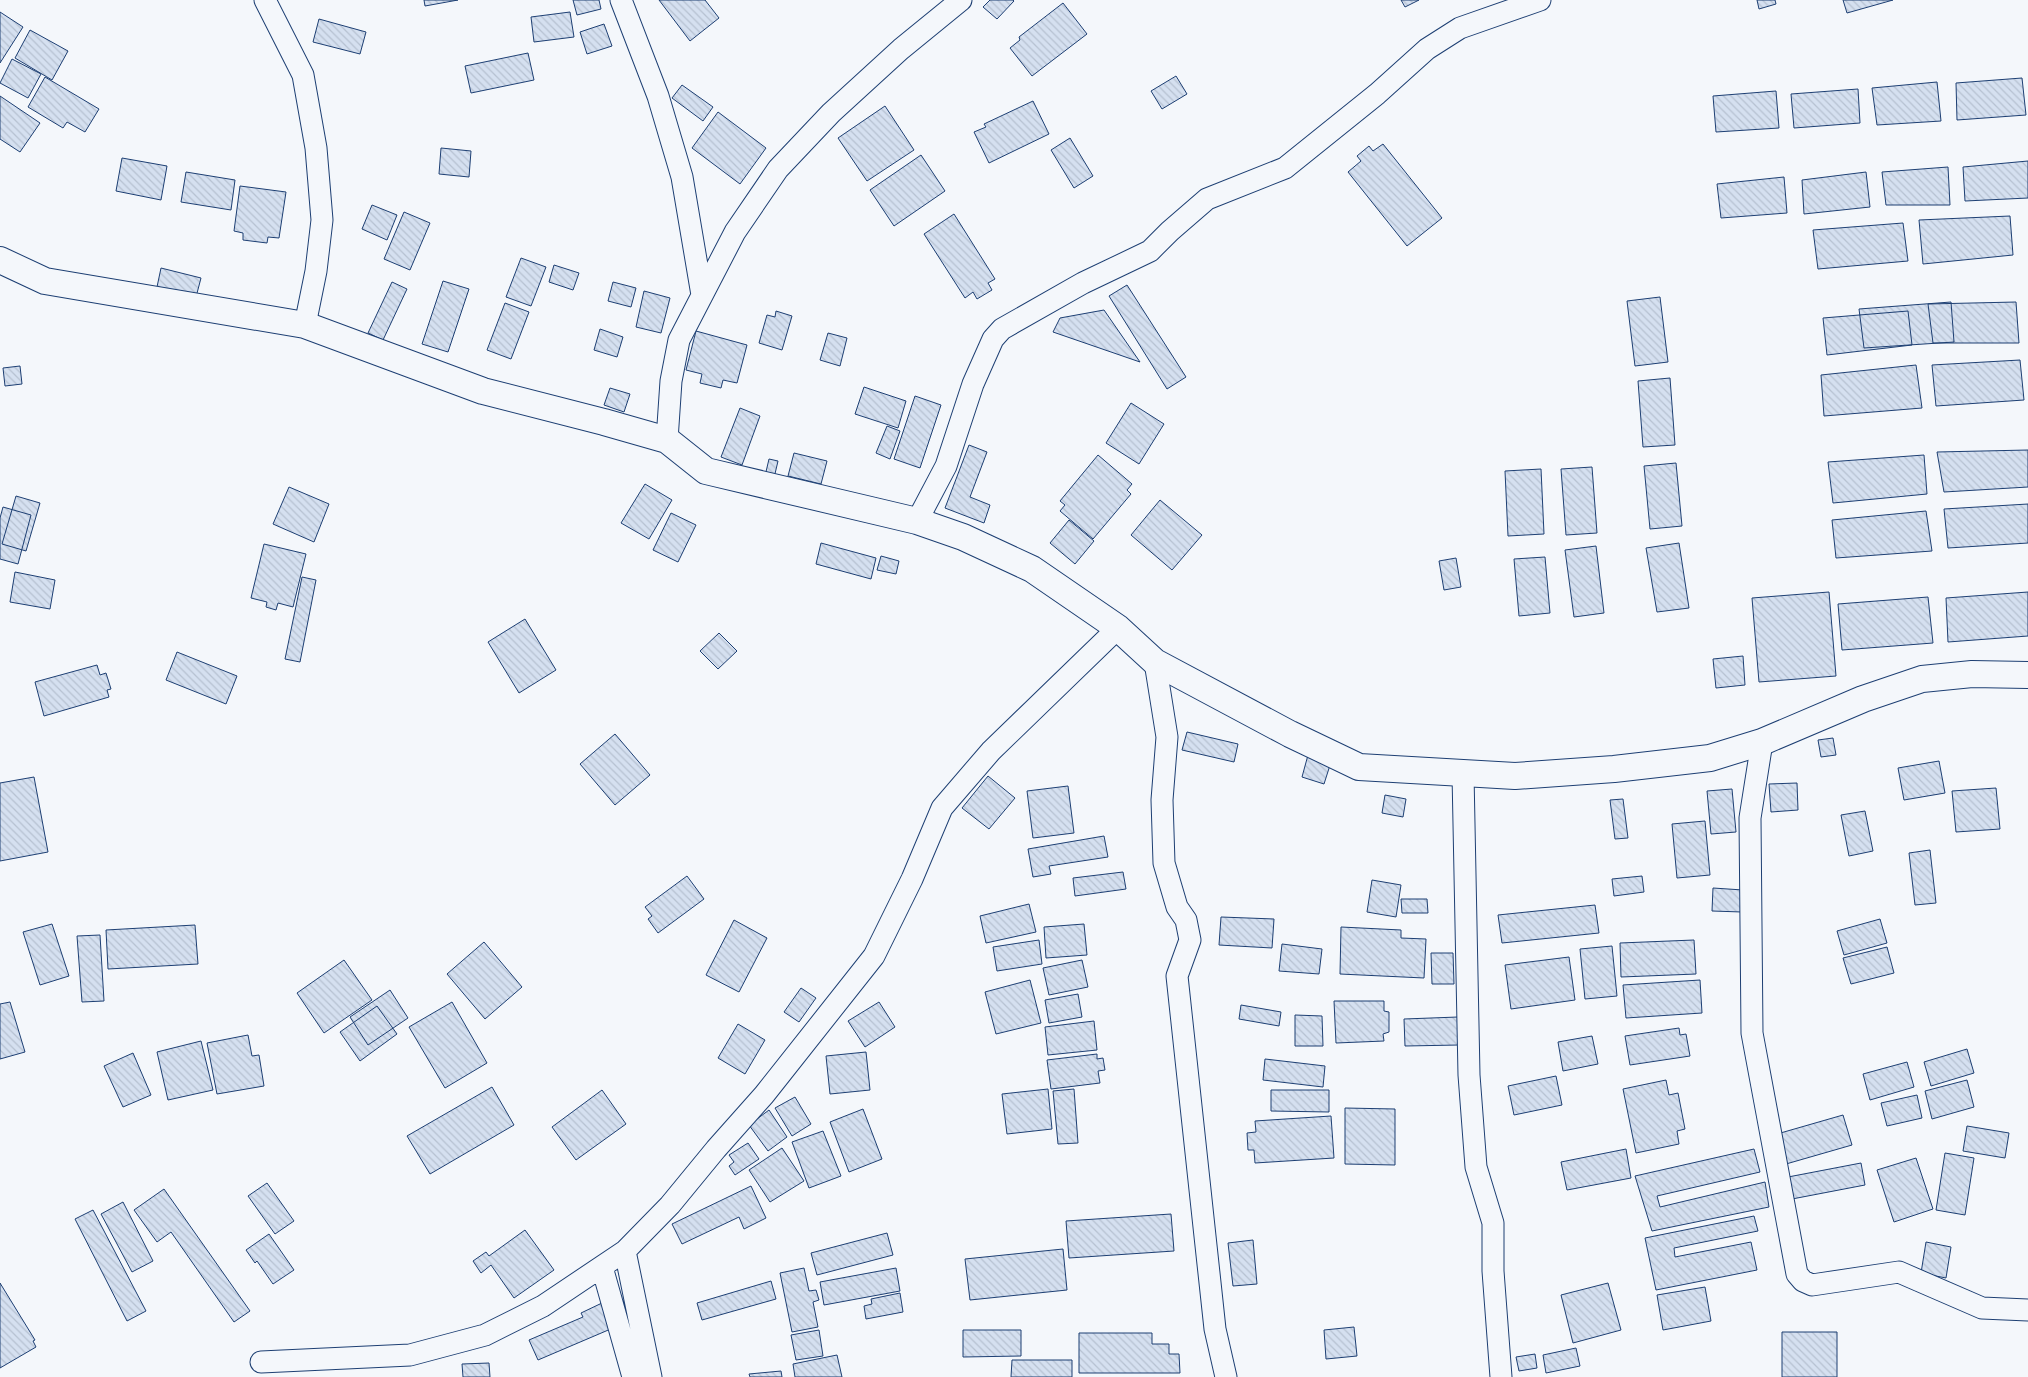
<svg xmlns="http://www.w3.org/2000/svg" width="2028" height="1377" viewBox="0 0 2028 1377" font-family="'PT Sans Narrow',sans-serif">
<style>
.building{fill:url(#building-back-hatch);stroke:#1d3f73}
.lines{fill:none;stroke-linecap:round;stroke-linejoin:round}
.minor-casing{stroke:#1d3f73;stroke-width:23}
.tertiary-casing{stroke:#1d3f73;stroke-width:28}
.minor{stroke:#f4f7fb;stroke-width:21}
.tertiary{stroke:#f4f7fb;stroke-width:26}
</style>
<defs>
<pattern id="building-back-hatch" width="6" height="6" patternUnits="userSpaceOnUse" patternTransform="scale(1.25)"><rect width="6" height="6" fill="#d5e0f0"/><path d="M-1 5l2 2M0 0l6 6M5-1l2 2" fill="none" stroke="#b6c1d1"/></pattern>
</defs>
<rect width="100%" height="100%" fill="#f4f7fb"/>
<path class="building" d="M 424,0 L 458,0 L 425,6 Z
M 573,0 L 599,0 L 601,9 L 577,15 Z
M 659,0 L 705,0 L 719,18 L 690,41 Z
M 990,0 L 1013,0 L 1014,1 L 997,19 L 983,7 Z
M 1401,0 L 1419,0 L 1405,7 Z
M 1757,0 L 1775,0 L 1776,4 L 1759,9 Z
M 1843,0 L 1893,0 L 1847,13 Z
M 1063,3 L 1087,34 L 1032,76 L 1010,48 L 1020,40 L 1019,37 Z
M 0,12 L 23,27 L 0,63 Z
M 570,12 L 574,37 L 534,42 L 531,17 Z
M 319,19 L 366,32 L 360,54 L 313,42 Z
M 604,24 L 612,46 L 587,54 L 580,32 Z
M 30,30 L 68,51 L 52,80 L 15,58 Z
M 528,53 L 534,80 L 471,93 L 465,66 Z
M 12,59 L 41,74 L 28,98 L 0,83 Z
M 1176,76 L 1187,94 L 1162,109 L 1151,91 Z
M 45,77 L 99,109 L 85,132 L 67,122 L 63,128 L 28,107 Z
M 2022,78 L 2026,115 L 1957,120 L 1956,83 Z
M 1937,82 L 1941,121 L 1877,125 L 1872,88 Z
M 682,85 L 713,107 L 703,121 L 672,98 Z
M 1858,89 L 1860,123 L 1794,128 L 1791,94 Z
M 1776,91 L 1779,128 L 1716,132 L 1713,96 Z
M 0,96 L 40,123 L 20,152 L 0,139 Z
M 1033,101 L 1049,134 L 989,163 L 974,132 L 986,127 L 984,124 Z
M 885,106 L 914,150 L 867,181 L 838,138 Z
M 718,112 L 766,148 L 740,184 L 692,148 Z
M 1070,138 L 1093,176 L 1074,188 L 1051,150 Z
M 1383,144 L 1442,218 L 1407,246 L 1348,172 L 1361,161 L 1357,156 L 1369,146 L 1373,151 Z
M 441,148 L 471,151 L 469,177 L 439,174 Z
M 921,155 L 945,191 L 894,226 L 870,190 Z
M 122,158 L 167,166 L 161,200 L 116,191 Z
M 2028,161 L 2028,198 L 1965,201 L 1963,167 Z
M 1948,167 L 1950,205 L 1886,205 L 1882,172 Z
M 186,172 L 235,180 L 231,210 L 181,202 Z
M 1866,172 L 1870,207 L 1804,214 L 1802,180 Z
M 1784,177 L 1787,213 L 1721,218 L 1717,184 Z
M 240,186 L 286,192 L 279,238 L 268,237 L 267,243 L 243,240 L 243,233 L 234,231 Z
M 372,205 L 397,215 L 387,240 L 362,229 Z
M 404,212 L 430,223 L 410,270 L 384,259 Z
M 954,214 L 995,279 L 988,283 L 992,290 L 977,299 L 973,292 L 965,298 L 924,234 Z
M 2010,216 L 2013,255 L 1923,264 L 1919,220 Z
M 1903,223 L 1908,261 L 1818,269 L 1813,230 Z
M 521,258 L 546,267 L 531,306 L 506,297 Z
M 554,265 L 579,273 L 573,290 L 549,282 Z
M 161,268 L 201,278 L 196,297 L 157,287 Z
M 443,281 L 469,289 L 448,352 L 422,344 Z
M 392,282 L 407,289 L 383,340 L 368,333 Z
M 613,282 L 636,288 L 631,307 L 608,301 Z
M 1127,285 L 1186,377 L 1167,389 L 1109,296 Z
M 644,291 L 670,298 L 661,333 L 636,327 Z
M 1660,297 L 1668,362 L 1635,366 L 1627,301 Z
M 1951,302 L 1954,342 L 1864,348 L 1859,309 Z
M 2016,302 L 2019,343 L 1933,343 L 1928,304 Z
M 505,303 L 529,312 L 511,359 L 487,350 Z
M 1104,310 L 1140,362 L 1053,332 L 1060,318 Z
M 776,311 L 792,316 L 782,350 L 759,343 L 767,315 L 775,317 Z
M 1908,311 L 1912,345 L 1827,355 L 1823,318 Z
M 600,329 L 623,337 L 617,357 L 594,350 Z
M 696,331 L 747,345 L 737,383 L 723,380 L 721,388 L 700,383 L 702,374 L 686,370 Z
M 828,333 L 847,338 L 840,366 L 820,360 Z
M 2020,360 L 2024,400 L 1936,406 L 1932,365 Z
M 1916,365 L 1922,408 L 1824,416 L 1821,375 Z
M 20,366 L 22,384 L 5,386 L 3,368 Z
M 1670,378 L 1675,445 L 1643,447 L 1638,381 Z
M 864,387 L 906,401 L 898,428 L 855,414 Z
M 610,388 L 630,394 L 624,412 L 604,405 Z
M 915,396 L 941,405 L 920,468 L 894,459 Z
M 1131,403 L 1164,424 L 1139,464 L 1106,443 Z
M 740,408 L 760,416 L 742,465 L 721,457 Z
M 887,426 L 900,431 L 890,459 L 876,453 Z
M 969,445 L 987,452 L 970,497 L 990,505 L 984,523 L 945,508 Z
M 2028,450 L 2028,487 L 1944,492 L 1937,452 Z
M 794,453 L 827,461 L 821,484 L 788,476 Z
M 1098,455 L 1132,484 L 1127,490 L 1131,494 L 1093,539 L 1060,511 L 1065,505 L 1060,501 Z
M 1924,455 L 1927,494 L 1833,503 L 1828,462 Z
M 769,459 L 778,461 L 774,478 L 765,476 Z
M 1676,463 L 1682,526 L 1650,529 L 1644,466 Z
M 1592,467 L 1597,533 L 1566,535 L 1561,469 Z
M 1541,469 L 1544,534 L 1508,536 L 1505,471 Z
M 645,484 L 672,500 L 649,539 L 621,523 Z
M 289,487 L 329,504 L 314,542 L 273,524 Z
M 16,496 L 40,503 L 26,551 L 2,544 Z
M 1160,500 L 1202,535 L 1172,570 L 1131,535 Z
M 2028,504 L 2028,543 L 1948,548 L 1944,509 Z
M 3,507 L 31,515 L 18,564 L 0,559 L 0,518 Z
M 1926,511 L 1932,551 L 1836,558 L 1832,520 Z
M 671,513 L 696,525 L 678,562 L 653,550 Z
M 1069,520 L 1094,541 L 1075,564 L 1050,543 Z
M 821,543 L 876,558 L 871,579 L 816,564 Z
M 1679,543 L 1689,608 L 1657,612 L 1646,548 Z
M 264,544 L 306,554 L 293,607 L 278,603 L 276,610 L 266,607 L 267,602 L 251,598 Z
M 1596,546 L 1604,613 L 1574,617 L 1565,550 Z
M 881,556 L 899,561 L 896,574 L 877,570 Z
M 1545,557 L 1550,613 L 1519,616 L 1514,559 Z
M 1456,558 L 1461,587 L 1444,590 L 1439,561 Z
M 15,572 L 55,580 L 50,609 L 10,602 Z
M 302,577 L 316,580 L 300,662 L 285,659 Z
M 1829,592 L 1836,676 L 1759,682 L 1752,598 Z
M 2028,592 L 2028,636 L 1948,642 L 1946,598 Z
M 1928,597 L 1933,643 L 1842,650 L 1838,604 Z
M 525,619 L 556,670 L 519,693 L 488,642 Z
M 719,633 L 737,651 L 718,669 L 700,651 Z
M 177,652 L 237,676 L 226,704 L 166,680 Z
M 1743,656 L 1745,685 L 1716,688 L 1713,659 Z
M 97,665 L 100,675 L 106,673 L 111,689 L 107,690 L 109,697 L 44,716 L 35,682 Z
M 1187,732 L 1238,744 L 1234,762 L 1182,750 Z
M 615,734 L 650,775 L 615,805 L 580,764 Z
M 1833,738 L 1836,755 L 1821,757 L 1818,740 Z
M 1308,755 L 1331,762 L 1324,784 L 1302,777 Z
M 1939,761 L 1945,793 L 1904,800 L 1898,768 Z
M 988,776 L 1015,798 L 989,829 L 962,808 Z
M 34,777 L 48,852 L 0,861 L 0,783 Z
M 1797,783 L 1798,810 L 1771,812 L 1769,784 Z
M 1068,786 L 1074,833 L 1033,838 L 1027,791 Z
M 1996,788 L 2000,829 L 1956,832 L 1952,791 Z
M 1732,789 L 1736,832 L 1711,834 L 1707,791 Z
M 1385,795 L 1406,799 L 1403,817 L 1382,813 Z
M 1623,799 L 1628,838 L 1615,839 L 1610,800 Z
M 1865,811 L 1873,851 L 1849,856 L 1841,815 Z
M 1705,821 L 1710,875 L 1677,878 L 1672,824 Z
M 1104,836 L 1108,857 L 1049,866 L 1051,874 L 1033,877 L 1028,849 Z
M 1930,850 L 1936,903 L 1915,905 L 1909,853 Z
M 1123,872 L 1126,889 L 1075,896 L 1073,878 Z
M 687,876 L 704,899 L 658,933 L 648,919 L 652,916 L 645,907 Z
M 1642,876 L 1644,892 L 1614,896 L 1612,879 Z
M 1372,880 L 1401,885 L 1396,917 L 1367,912 Z
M 1713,888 L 1743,890 L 1742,912 L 1712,911 Z
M 1401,899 L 1427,899 L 1428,913 L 1402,913 Z
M 1029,904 L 1036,932 L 986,943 L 980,916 Z
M 1595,905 L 1599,933 L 1502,943 L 1498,915 Z
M 1221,917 L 1274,919 L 1272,948 L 1219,945 Z
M 1880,919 L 1887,943 L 1844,955 L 1837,931 Z
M 734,920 L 767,938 L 739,992 L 706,975 Z
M 52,924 L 69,976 L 40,985 L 23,932 Z
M 1084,924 L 1087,955 L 1046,958 L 1044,927 Z
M 195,925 L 198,964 L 108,969 L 106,930 Z
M 1341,927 L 1401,930 L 1401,938 L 1426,939 L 1424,978 L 1340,974 Z
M 100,935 L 104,1001 L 82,1002 L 77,936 Z
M 1039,940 L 1042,964 L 997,971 L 993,947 Z
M 1694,940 L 1696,974 L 1621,977 L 1620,943 Z
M 484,942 L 522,987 L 485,1019 L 447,974 Z
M 1282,944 L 1322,949 L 1319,974 L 1279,971 Z
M 1612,946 L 1617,996 L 1585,999 L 1580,949 Z
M 1887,947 L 1894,973 L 1851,984 L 1843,958 Z
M 1431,953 L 1453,953 L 1454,984 L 1432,984 Z
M 1569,957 L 1575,1000 L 1511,1009 L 1505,965 Z
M 344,960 L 372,1000 L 324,1033 L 297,993 Z
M 1082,960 L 1088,987 L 1049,995 L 1043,968 Z
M 1030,980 L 1041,1023 L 996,1034 L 985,992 Z
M 1700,980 L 1702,1013 L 1626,1018 L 1623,985 Z
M 801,988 L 816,998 L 799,1022 L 784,1012 Z
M 390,990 L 408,1018 L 368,1045 L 350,1017 Z
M 1078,994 L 1082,1017 L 1049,1023 L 1045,1000 Z
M 1334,1001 L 1384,1001 L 1384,1011 L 1389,1012 L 1389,1032 L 1383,1034 L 1384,1041 L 1336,1043 Z
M 10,1002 L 25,1052 L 0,1059 L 0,1004 Z
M 452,1002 L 487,1063 L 445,1088 L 409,1027 Z
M 879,1002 L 895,1027 L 865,1047 L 848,1021 Z
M 1241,1005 L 1281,1012 L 1279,1026 L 1239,1019 Z
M 377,1006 L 397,1034 L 360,1061 L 340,1032 Z
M 1295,1015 L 1322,1016 L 1323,1046 L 1295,1046 Z
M 1458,1017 L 1459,1045 L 1405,1046 L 1404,1019 Z
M 1094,1021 L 1097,1050 L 1048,1055 L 1045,1027 Z
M 738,1024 L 765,1040 L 745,1074 L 718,1058 Z
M 1679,1028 L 1680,1035 L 1686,1034 L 1690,1056 L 1630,1065 L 1625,1036 Z
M 248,1035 L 252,1056 L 259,1055 L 264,1086 L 217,1094 L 207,1043 Z
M 1592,1036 L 1598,1064 L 1563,1071 L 1558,1042 Z
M 201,1041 L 213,1090 L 168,1100 L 157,1052 Z
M 1967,1049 L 1974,1073 L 1931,1086 L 1924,1062 Z
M 866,1052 L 870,1090 L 830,1094 L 826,1056 Z
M 133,1053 L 151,1095 L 123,1107 L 104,1066 Z
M 1097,1054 L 1097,1059 L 1103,1058 L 1105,1070 L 1098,1071 L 1100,1083 L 1051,1089 L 1047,1060 Z
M 1265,1059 L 1325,1066 L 1323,1087 L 1263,1080 Z
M 1907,1062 L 1914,1087 L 1870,1100 L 1863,1074 Z
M 1556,1076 L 1562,1105 L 1514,1115 L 1508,1086 Z
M 1666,1080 L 1669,1095 L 1678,1093 L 1685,1129 L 1677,1131 L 1679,1144 L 1636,1153 L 1623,1089 Z
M 1967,1080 L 1974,1107 L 1932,1119 L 1925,1091 Z
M 492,1087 L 514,1125 L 430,1174 L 407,1136 Z
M 1048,1089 L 1052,1129 L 1007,1134 L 1002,1094 Z
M 1074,1089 L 1078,1143 L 1058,1144 L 1053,1091 Z
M 602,1090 L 626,1124 L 576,1160 L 552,1127 Z
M 1271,1090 L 1329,1090 L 1329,1112 L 1271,1111 Z
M 1917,1095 L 1922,1118 L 1887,1126 L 1881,1103 Z
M 795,1097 L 811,1124 L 792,1136 L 775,1108 Z
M 1345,1108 L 1395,1109 L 1395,1165 L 1345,1164 Z
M 863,1109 L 882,1159 L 849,1172 L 830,1122 Z
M 769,1110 L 787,1137 L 768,1151 L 749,1125 Z
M 1843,1115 L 1852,1145 L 1786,1164 L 1777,1134 Z
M 1331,1116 L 1334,1158 L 1255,1163 L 1254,1150 L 1248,1150 L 1247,1133 L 1256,1132 L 1255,1121 Z
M 1967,1126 L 2009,1133 L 2005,1158 L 1963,1151 Z
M 823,1131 L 841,1176 L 809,1188 L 792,1142 Z
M 748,1143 L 759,1159 L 735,1175 L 729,1166 L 734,1162 L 729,1155 Z
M 782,1148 L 804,1181 L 770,1202 L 749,1170 Z
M 1626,1149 L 1631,1178 L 1567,1190 L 1561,1162 Z
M 1754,1149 L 1760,1172 L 1657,1196 L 1660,1207 L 1765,1182 L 1769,1207 L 1652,1231 L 1635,1176 Z
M 1945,1153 L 1974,1158 L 1965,1215 L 1936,1210 Z
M 1916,1158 L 1933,1209 L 1894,1222 L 1877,1170 Z
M 1861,1163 L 1865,1185 L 1792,1199 L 1788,1177 Z
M 267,1183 L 294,1221 L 275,1234 L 248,1196 Z
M 751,1186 L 766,1218 L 744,1229 L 739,1217 L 682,1244 L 672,1224 Z
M 164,1189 L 250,1311 L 234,1322 L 171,1232 L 157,1242 L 134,1210 Z
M 123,1202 L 153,1261 L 132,1272 L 101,1214 Z
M 93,1210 L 146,1311 L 127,1321 L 75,1219 Z
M 1171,1214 L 1174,1251 L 1069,1258 L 1066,1221 Z
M 1754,1216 L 1758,1231 L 1674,1248 L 1675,1257 L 1751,1242 L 1757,1270 L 1656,1290 L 1645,1238 Z
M 525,1230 L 554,1270 L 514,1298 L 491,1265 L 481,1273 L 473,1261 L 486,1252 L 489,1256 Z
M 887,1233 L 893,1255 L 817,1275 L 811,1253 Z
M 269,1234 L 294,1270 L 273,1284 L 257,1261 L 255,1263 L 246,1250 Z
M 1253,1240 L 1257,1284 L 1233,1286 L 1228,1243 Z
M 1926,1242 L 1951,1247 L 1946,1278 L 1921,1273 Z
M 1063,1249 L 1067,1290 L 970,1300 L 965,1259 Z
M 804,1268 L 809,1291 L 816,1290 L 819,1300 L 813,1302 L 818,1327 L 792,1332 L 780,1273 Z
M 896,1268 L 900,1291 L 824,1305 L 820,1282 Z
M 771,1281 L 776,1299 L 702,1320 L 697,1303 Z
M 0,1283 L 35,1340 L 33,1341 L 36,1347 L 0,1368 Z
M 1608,1283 L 1621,1330 L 1573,1343 L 1561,1295 Z
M 1705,1287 L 1711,1321 L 1663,1330 L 1657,1295 Z
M 900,1293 L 903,1312 L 866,1319 L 864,1306 L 872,1304 L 871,1299 Z
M 602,1303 L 613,1328 L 538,1360 L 529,1340 L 583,1317 L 581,1313 Z
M 1354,1327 L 1357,1356 L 1326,1359 L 1324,1330 Z
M 819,1330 L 823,1356 L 796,1360 L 791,1335 Z
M 963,1330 L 1021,1330 L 1021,1356 L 963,1357 Z
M 1782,1332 L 1837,1332 L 1837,1377 L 1782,1377 Z
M 1079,1333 L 1152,1333 L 1152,1344 L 1169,1344 L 1169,1354 L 1179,1354 L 1180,1373 L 1079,1373 Z
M 1576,1348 L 1580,1366 L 1546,1373 L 1543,1355 Z
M 1535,1354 L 1537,1368 L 1519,1371 L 1516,1357 Z
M 837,1355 L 842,1377 L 795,1377 L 793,1364 Z
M 1012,1360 L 1072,1360 L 1072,1377 L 1011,1377 Z
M 489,1363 L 490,1377 L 463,1377 L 462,1364 Z
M 781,1371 L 782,1377 L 750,1377 L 749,1374 Z"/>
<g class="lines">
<defs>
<path id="minor" d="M 265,0 L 303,75 L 316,148 L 322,220 L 316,271 L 305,325
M 621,0 L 658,96 L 682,177 L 702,295
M 667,440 L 671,381 L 679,340 L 735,232 L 778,169 L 831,113 L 901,49 L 961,0
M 917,521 L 946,466 L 973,384 L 993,339 L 1002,329 L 1083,283 L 1150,251 L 1170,231 L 1207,199 L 1285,168 L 1377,94 L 1427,49 L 1460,28 L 1540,0
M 1155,662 L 1167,737 L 1162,800 L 1164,863 L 1177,907 L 1186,920 L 1190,940 L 1177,976 L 1215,1329 L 1226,1377
M 1762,742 L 1750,818 L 1752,1033 L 1797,1274 L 1803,1281 L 1812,1285 L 1899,1272 L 1982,1308 L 2028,1310
M 1463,774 L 1469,1075 L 1476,1167 L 1493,1223 L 1493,1271 L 1501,1377
M 625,1251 L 651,1377
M 602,1267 L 633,1377
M 261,1362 L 410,1355 L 485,1335 L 543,1306 L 625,1251 L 670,1205 L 716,1149 L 764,1095 L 874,956 L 912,879 L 942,808 L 991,751 L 1118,628"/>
<path id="tertiary" d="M 0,260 L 45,281 L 305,325 L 483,391 L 604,422 L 667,440 L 706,471 L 917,521 L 963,537 L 1032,569 L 1118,628 L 1155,662 L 1290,734 L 1359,767 L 1515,776 L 1614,769 L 1710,758 L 1762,742 L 1863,699 L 1922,679 L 1972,674 L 2028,675"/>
</defs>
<use href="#minor" class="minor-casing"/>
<use href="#tertiary" class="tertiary-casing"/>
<use href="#minor" class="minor"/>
<use href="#tertiary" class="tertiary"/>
</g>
</svg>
